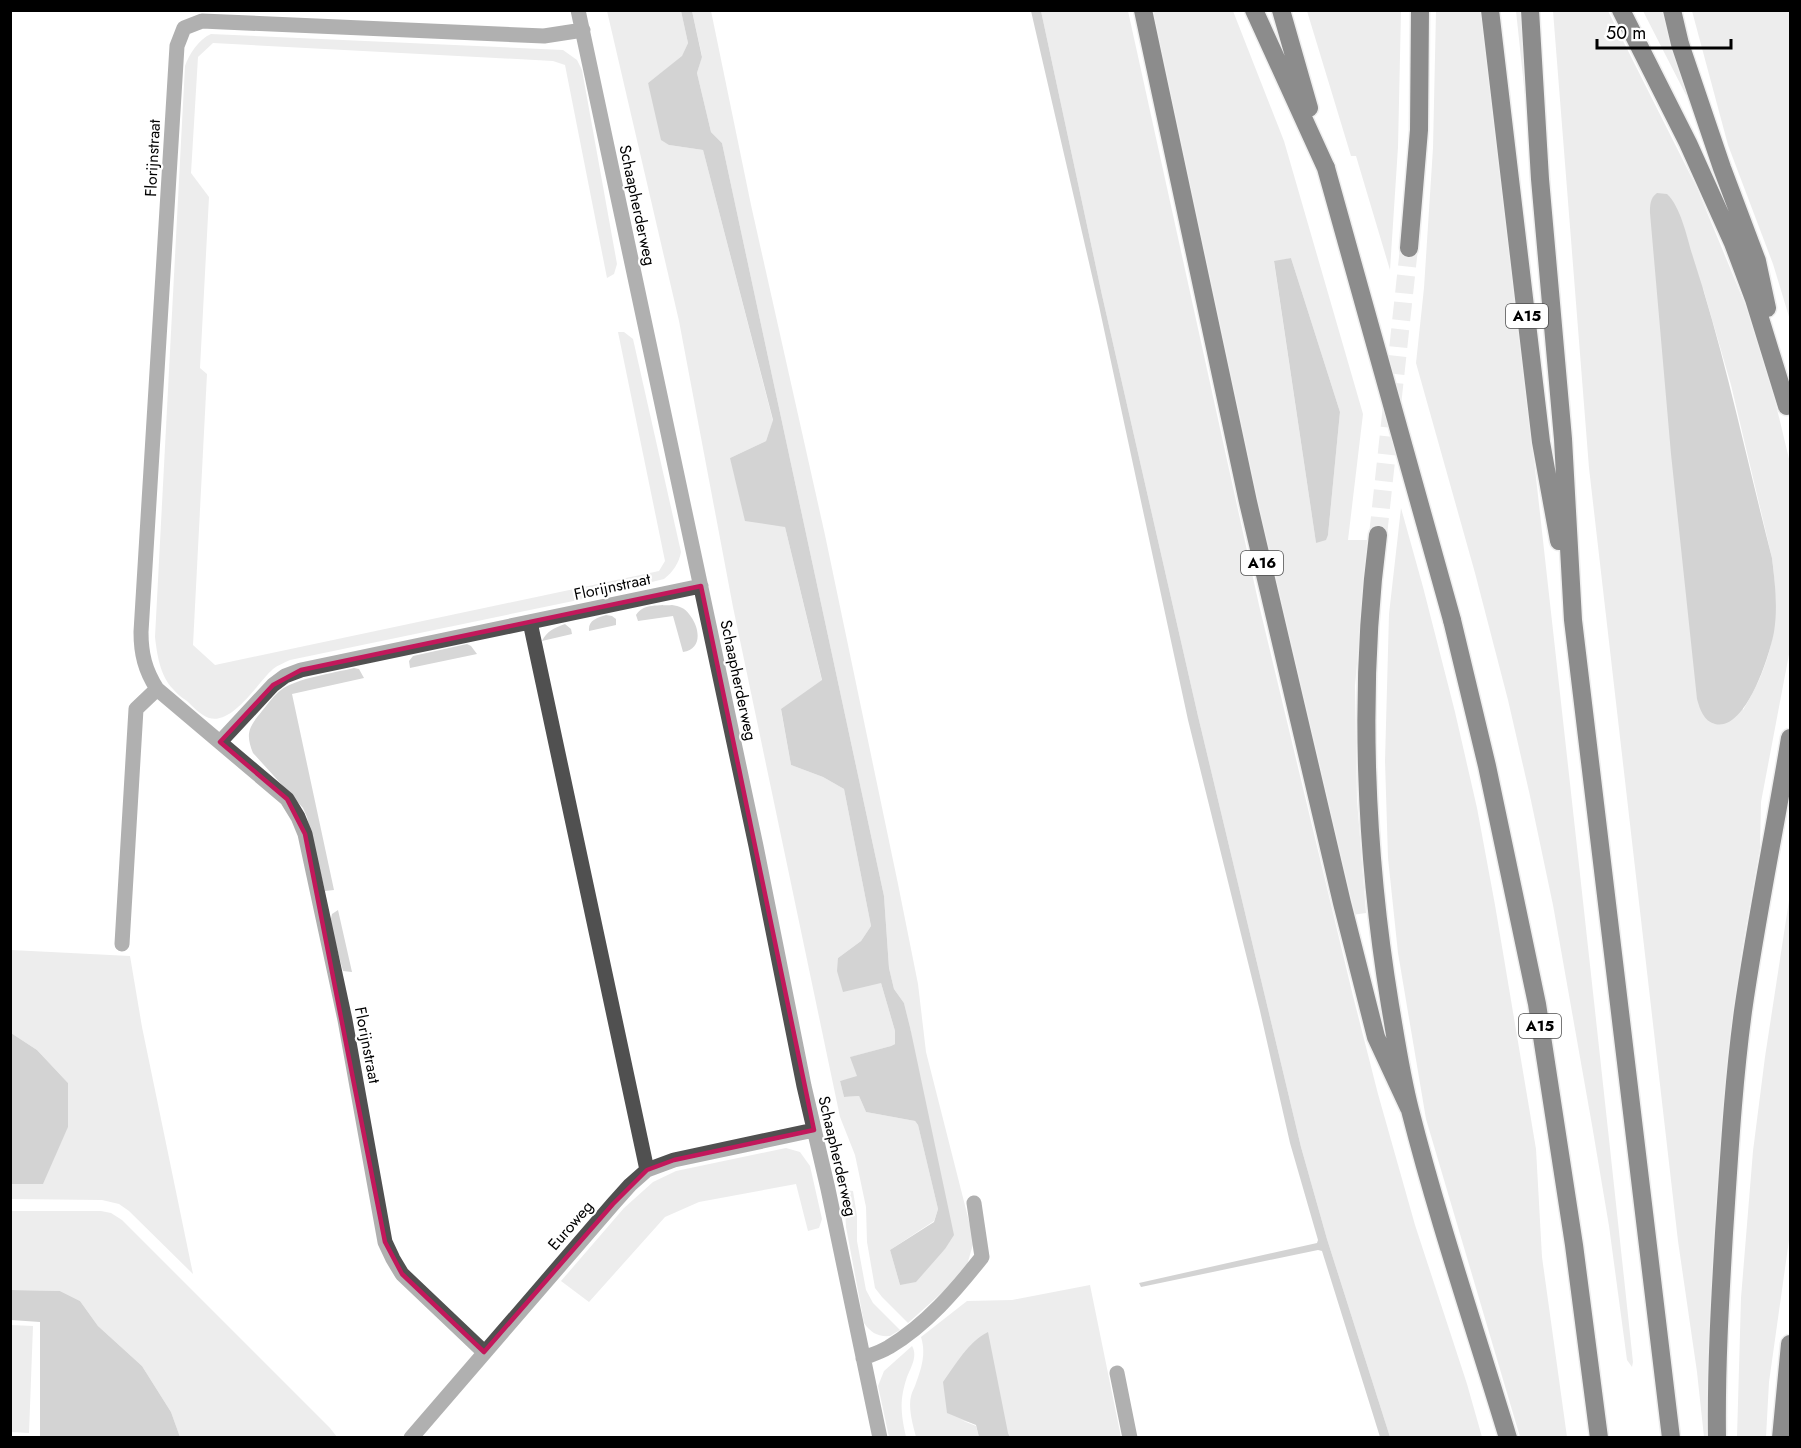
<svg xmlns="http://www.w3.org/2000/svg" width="1801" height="1448" viewBox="0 0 1801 1448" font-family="Jost,sans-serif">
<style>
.green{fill:#d7d7d7;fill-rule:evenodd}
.water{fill:#9e9e9e}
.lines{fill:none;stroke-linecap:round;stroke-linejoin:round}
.highway-tunnel{stroke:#d9d9d9;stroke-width:18;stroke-dasharray:18 9;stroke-linecap:butt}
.highway-casing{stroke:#dbdbdb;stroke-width:21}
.minor{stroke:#505050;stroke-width:15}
.highway{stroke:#000;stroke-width:18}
.highway-bridge-casing{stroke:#dbdbdb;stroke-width:21;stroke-linecap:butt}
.highway-bridge{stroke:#000;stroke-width:18}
.marked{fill:none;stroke:#c2185b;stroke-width:4.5;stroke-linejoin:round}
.labels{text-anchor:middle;stroke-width:4.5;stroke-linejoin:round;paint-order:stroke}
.shield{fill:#fff;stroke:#4c4c4c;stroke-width:1.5}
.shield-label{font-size:15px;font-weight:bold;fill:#000}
.street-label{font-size:16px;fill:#000;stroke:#fff}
</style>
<rect width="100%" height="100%" fill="#fff"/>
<path class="green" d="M 607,11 L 681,11 L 688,43 L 682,57 L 648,83 L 669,145 L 703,150 L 773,421 L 766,441 L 730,458 L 785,527 L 822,681 L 781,710 L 791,765 L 823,777 L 844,789 L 871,926 L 861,941 L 838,958 L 881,983 L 895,1031 L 895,1044 L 891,1046 L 851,1057 L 858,1077 L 840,1081 L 844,1097 L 859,1096 L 866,1112 L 915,1121 L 918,1125 L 938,1209 L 934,1221 L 890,1250 L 900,1285 L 945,1249 L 910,1027 L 904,1003 L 894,989 L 889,968 L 884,896 L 722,143 L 711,132 L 697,73 L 702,56 L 692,11 L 711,11 L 751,205 L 825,535 L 898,884 L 918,984 L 926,1052 L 974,1241 L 965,1272 L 908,1323 L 882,1297 L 875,1288 L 867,1242 L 866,1207 L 855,1155 L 840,1117 L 733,607 L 679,321 Z
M 1041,11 L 1128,11 L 1259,605 L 1353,996 L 1378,1094 L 1415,1225 L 1467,1384 L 1482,1437 L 1390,1437 L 1327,1239 L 1301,1147 L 1198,716 L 1102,295 Z
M 1151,11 L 1233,11 L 1284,141 L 1363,414 L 1348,540 L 1368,540 L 1355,686 L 1357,800 L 1366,913 L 1352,915 L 1274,582 ZM 1291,258 L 1340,412 L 1328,535 L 1316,543 L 1274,262 Z
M 1307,11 L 1401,11 L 1398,147 L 1390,270 L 1356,156 L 1351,156 Z
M 1436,11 L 1484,11 C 1534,461 1585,912 1633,1362 L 1632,1367 L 1627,1360 L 1609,1226 L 1592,1125 L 1553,905 L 1530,796 L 1508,700 L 1475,573 L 1416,363 L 1424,288 L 1433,148 Z
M 1516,11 L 1524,11 L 1535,190 Z
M 1553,11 L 1608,11 L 1697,188 L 1747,309 L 1771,384 L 1790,463 L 1790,649 L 1761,802 L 1760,848 L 1742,950 L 1729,1047 L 1711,1289 L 1712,1355 L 1710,1437 L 1704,1437 L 1697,1372 L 1678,1241 L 1589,468 ZM 1703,288 L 1731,385 L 1772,558 C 1780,617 1775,658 1743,710 Z
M 1643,11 L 1664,11 L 1686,86 L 1686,95 Z
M 1692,11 L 1790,11 L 1790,320 L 1773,264 L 1728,145 Z
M 211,34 L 563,50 L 577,60 L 582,70 L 617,264 L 614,274 L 607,278 L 565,65 L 553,61 L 213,43 L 198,57 L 191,173 L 209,197 L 200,368 L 207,374 L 193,645 L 215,665 L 659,571 L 665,561 L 618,332 L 624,332 L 633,339 L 681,552 C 679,563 673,572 664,579 L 583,599 L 290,660 C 284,663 278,665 273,669 C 258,682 233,725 209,718 C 201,715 193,707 187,701 C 182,698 177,694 173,689 C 160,676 157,654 155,637 L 185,66 C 189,54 199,39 211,34 Z
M 1401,508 L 1423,587 L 1455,712 L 1477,808 L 1495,905 L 1536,1149 L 1542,1257 L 1567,1437 L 1520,1437 L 1426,1119 L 1398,953 L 1388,858 L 1385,761 L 1389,614 Z
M 672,605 C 679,606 685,608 689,614 C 700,627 703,649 683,652 L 673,616 L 638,621 L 636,615 C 643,603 660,606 672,605 Z
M 606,615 L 612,616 L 616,619 L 616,625 L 589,631 C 588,620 597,618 606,615 Z
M 565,624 L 571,629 L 572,634 L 542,641 C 547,631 554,628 565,624 Z
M 467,644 L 471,646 L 477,654 L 410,668 L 409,661 L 413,656 Z
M 354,668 L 359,669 L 364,678 L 292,694 L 334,890 L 325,891 L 307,817 L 303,808 L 253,753 C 245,733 249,727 262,711 C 268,704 274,695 281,690 C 297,678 334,673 354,668 Z
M 1790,894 L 1790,1233 L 1769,1382 L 1766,1437 L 1737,1437 L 1741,1298 L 1753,1151 L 1765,1057 Z
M 338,910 L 352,972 L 343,971 L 330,923 L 332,914 Z
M 11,950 L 130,956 L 142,1027 L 193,1274 L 129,1211 L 119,1204 L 102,1200 L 11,1199 L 10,1184 L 43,1183 L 68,1126 L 68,1083 L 37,1050 L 11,1033 Z
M 786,1148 L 800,1152 L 810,1166 L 822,1219 L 819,1228 L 808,1231 L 796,1184 L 699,1202 L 665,1217 L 589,1302 L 561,1281 L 624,1208 L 653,1182 L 676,1171 Z
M 844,1190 L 853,1191 L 857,1216 L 857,1241 L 866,1290 L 873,1303 L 900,1330 L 890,1336 C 878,1337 871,1333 864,1323 L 846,1227 Z
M 11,1211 L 101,1211 L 111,1213 L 122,1220 L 330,1428 L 337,1437 L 180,1437 L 171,1412 L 142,1366 L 98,1326 L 80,1301 L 60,1291 L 11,1290 Z
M 1090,1285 L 1121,1437 L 1010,1437 L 1008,1433 L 961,1420 L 976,1426 L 979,1437 L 916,1437 C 913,1425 908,1409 911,1396 C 912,1391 915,1387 916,1383 C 922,1367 926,1353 921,1337 L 967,1301 L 1012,1300 Z
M 11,1325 L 33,1326 L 29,1433 L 11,1432 Z
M 912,1346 C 918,1356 911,1367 907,1377 C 899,1401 901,1414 906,1437 L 889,1437 L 878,1386 L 884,1371 Z"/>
<path class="water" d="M 681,11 L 692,11 L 702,57 L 697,73 L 711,132 L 722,143 L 884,896 L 889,968 L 894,989 L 904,1003 L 910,1027 L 954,1235 L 945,1249 L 916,1282 L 900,1285 L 890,1250 L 934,1222 L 938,1209 L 918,1125 L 915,1121 L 866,1112 L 859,1096 L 844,1097 L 840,1081 L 857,1076 L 850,1057 L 891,1046 L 895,1044 L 895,1031 L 881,983 L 843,992 L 837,971 L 838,958 L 861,941 L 871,926 L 844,789 L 823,777 L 791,765 L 781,709 L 822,680 L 785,527 L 745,521 L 730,458 L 766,441 L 773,420 L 703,150 L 669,145 L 661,140 L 648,83 L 682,56 L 688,43 Z
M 1031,11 L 1041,11 L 1102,295 L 1198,716 L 1301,1147 L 1327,1239 L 1390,1437 L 1380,1437 L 1322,1251 L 1318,1250 L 1141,1287 L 1139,1283 L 1317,1243 L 1318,1240 L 1290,1143 L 1260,1011 L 1188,720 L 1099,306 Z
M 1657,193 L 1667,194 C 1681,207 1687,238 1693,257 C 1725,355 1746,457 1772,558 C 1775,583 1778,607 1774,632 C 1770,654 1746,732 1715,724 C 1704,721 1700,710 1697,699 L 1671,454 L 1650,213 C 1650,205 1650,198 1657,193 Z
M 1291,258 L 1340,412 L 1328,535 L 1326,540 L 1316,543 L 1274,261 Z
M 11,1033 L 37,1050 L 68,1083 L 68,1127 L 43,1184 L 11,1184 Z
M 11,1290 L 60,1291 L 80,1301 L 98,1326 L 142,1366 L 171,1412 L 180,1437 L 40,1437 L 40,1322 L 11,1320 Z
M 988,1332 L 1008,1433 L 1010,1437 L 979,1437 L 976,1425 L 947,1413 L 943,1382 C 956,1364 968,1342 988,1332 Z"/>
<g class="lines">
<path class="highway-tunnel" d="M 1378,535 L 1409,248"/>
<defs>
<path id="highway" d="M 1143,10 L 1248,502 L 1342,903 L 1376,1037 L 1409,1108
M 1254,10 L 1326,168
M 1281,10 L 1309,108
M 1490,10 L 1541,442 L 1559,541
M 1530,10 L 1540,179 L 1563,439 L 1573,620 L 1671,1438
M 1621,10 L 1688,143 L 1733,243 L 1754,299 L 1787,406
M 1672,10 L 1680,44 L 1722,168 L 1757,261 L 1767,308
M 1409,248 L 1419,130 L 1420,10
M 1378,535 C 1358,688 1365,853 1390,1005 C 1396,1040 1401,1075 1410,1110 C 1438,1220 1475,1329 1508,1438
M 1452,620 L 1487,766 L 1537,1004 L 1574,1245 L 1599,1438
M 1717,1438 C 1716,1369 1720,1301 1724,1233 C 1729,1159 1733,1085 1743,1011 C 1756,920 1775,829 1790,738
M 1781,1438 L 1790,1344"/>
</defs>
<use href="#highway" class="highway-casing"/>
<path class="minor" d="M 578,10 L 756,846 L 804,1086 L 828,1189 L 880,1438
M 530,622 L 647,1170
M 220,742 L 273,685 L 285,676 L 301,670 L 701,586
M 122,944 L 136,709 L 157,689
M 484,1352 L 402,1274 L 393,1259 L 385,1242 L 345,1020 L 305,834 L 298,817 L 287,799 L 157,689 C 145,670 141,654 141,632 L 177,46 L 184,28 L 202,21 L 544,36 L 583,30
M 863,1358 C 871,1355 881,1352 889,1347 C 926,1325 956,1290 982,1257 L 974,1203
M 1117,1373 L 1130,1438
M 411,1438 L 613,1204 L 630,1185 L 647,1170 L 674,1160 L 814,1130"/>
<use href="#highway" class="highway"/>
<defs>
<path id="highway-bridge" d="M 1326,168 L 1452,620"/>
</defs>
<use href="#highway-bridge" class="highway-bridge-casing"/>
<use href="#highway-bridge" class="highway-bridge"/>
</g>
<path d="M0 0H1801V1448H0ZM 701,586 L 814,1130 L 674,1160 L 647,1170 L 613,1204 L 484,1352 L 402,1274 L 385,1242 L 305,834 L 287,799 L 220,742 L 273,685 L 301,670 Z" fill="#fff" fill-opacity=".55" fill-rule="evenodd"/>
<path class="marked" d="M 701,586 L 814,1130 L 674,1160 L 647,1170 L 613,1204 L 484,1352 L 402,1274 L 385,1242 L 305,834 L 287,799 L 220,742 L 273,685 L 301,670 Z"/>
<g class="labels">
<g class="shield">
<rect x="1506" y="304" width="42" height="24" rx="4.5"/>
<rect x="1241" y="551" width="42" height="24" rx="4.5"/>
<rect x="1519" y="1014" width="42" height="24" rx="4.5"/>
</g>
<g class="shield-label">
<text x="1527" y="321">A15</text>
<text x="1262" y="568">A16</text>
<text x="1540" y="1031">A15</text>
</g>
<g class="street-label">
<text transform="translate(152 158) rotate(-87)" y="6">Florijnstraat</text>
<text transform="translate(638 205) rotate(78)" y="6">Schaapherderweg</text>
<text transform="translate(612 586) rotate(-12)" y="6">Florijnstraat</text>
<text transform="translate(739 680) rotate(78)" y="6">Schaapherderweg</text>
<text transform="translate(368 1045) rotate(79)" y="6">Florijnstraat</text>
<text transform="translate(838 1156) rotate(77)" y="6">Schaapherderweg</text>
<text transform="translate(570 1225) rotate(-49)" y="6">Euroweg</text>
</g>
</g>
<rect width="1801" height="1448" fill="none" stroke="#000000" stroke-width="24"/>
<path d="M1597 39v9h134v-9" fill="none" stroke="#000000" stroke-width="3"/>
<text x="1606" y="39" font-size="18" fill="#000000" stroke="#ffffff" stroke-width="4.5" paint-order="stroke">50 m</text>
</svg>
